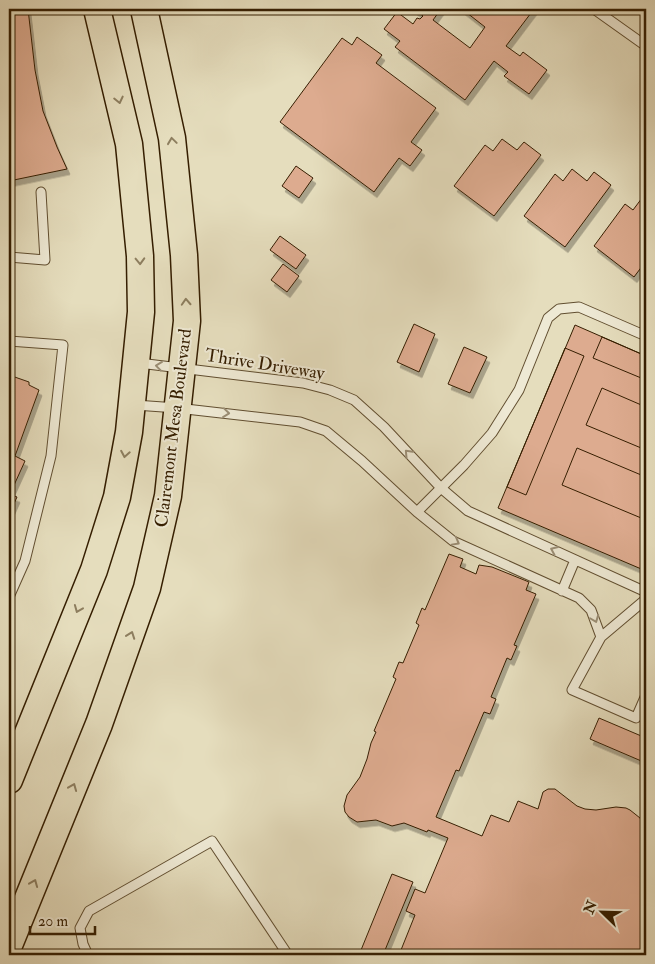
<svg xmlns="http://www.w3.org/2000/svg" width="655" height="964" viewBox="0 0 655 964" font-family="'IM FELL Double Pica',serif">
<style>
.building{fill:#ddab8f;stroke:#351e01;filter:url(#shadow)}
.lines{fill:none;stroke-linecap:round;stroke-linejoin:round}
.service-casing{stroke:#614e30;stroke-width:11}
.primary-casing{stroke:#351e01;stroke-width:29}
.service{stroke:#eee9d4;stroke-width:9}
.primary{stroke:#e5ddbd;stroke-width:26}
.oneway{stroke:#8d7e5f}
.oneway2{stroke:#9b8e75}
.labels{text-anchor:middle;stroke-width:4;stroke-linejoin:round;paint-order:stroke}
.street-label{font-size:18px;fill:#351e01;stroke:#eee9d4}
</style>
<defs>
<filter id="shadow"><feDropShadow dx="3" dy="5.5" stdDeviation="0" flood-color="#0004"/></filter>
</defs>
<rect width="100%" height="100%" fill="#e5ddbd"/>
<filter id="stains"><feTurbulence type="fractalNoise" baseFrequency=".004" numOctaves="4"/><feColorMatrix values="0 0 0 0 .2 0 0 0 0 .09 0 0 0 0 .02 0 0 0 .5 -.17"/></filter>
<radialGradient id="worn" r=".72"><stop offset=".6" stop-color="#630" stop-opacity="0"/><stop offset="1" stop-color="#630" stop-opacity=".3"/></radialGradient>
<path class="building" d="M 9,9 L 28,9 L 35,70 L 43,111 L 57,147 L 67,169 L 9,181 Z
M 414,9 L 441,9 L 433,20 L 470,48 L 485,27 L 462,9 L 534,9 L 506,46 L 520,56 L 523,52 L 547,70 L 529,94 L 504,76 L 508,72 L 494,61 L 465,100 L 395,47 L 400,41 L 384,29 L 397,12 L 413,24 L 417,18 L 420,19 L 423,16 Z
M 357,37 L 382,55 L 376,63 L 436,108 L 411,142 L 422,150 L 410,166 L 399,158 L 374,192 L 280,122 L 342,38 L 352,45 Z
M 502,139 L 517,150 L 524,142 L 541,155 L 494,216 L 454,186 L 485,145 L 493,151 Z
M 296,166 L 313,178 L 299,198 L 282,186 Z
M 572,169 L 587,181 L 594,172 L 611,185 L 565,247 L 524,216 L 555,174 L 563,181 Z
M 642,198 L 646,202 L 646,261 L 634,277 L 594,246 L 625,204 L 633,210 Z
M 280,236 L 306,255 L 296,269 L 270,250 Z
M 283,264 L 299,276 L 287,292 L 271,280 Z
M 414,324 L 435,334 L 419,372 L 397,362 Z
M 575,325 L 646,356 L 646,571 L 498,508 Z
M 602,337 L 646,356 L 646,380 L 593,358 Z
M 464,347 L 487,357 L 470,393 L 448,384 Z
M 565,348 L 584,356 L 526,495 L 507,487 Z
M 9,375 L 29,382 L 29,385 L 39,390 L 15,456 L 25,461 L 10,494 L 17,497 L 9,515 Z
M 602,388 L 646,407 L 646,450 L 586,425 Z
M 577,448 L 646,477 L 646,520 L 562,485 Z
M 449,554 L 463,559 L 460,567 L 476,574 L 479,565 L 492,567 L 529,582 L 526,590 L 536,594 L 514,645 L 517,646 L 511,660 L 507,658 L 491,697 L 496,699 L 490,714 L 484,712 L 459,771 L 456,770 L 436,817 L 482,836 L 491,815 L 509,822 L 518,801 L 538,809 L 543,792 L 548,789 L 555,789 L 577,806 L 585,809 L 596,810 L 616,807 L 626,808 L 630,810 L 640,818 L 646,828 L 646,955 L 399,955 L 415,915 L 406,911 L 415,889 L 425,893 L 448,838 L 428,830 L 427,832 L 404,823 L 392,826 L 376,820 L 357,822 L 349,817 L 345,812 L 344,806 L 347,795 L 360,777 L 367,759 L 371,743 L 376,732 L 374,731 L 396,679 L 393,677 L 399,662 L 403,663 L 419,625 L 416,623 L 422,608 L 425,610 Z
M 599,718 L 646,738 L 646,763 L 590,739 Z
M 392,874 L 413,882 L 383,955 L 359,955 Z"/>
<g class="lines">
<defs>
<path id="service" d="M 594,9 L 646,46
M 9,257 L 45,260 L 41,192
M 9,341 L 63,345 L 51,456 L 25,561 L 9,597
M 139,363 L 303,383 L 330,390 L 354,400 L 384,427 L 441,488 L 468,511 L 646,592
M 135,405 L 177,408 L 300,422 L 326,431 L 362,461 L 417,512 L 453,541 L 579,598 L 591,610 L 601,637 L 572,690 L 636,718 L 646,695
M 417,512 L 464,465 L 492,433 L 519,390 L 548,318 L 559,309 L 579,307 L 646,336
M 562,591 L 575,560
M 601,637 L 646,599
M 88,955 L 83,944 L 80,928 L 89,911 L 212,841 L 288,955"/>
<path id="primary" d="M 9,780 L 94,570 L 117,497 L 129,432 L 141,312 L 140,256 L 129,144 L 97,9
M 9,945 L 99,724 L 147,588 L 168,496 L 187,321 L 184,255 L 172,138 L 144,9"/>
</defs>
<use href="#service" class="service-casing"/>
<use href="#primary" class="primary-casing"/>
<use href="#service" class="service"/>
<use href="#primary" class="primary"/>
</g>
<defs><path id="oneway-chevron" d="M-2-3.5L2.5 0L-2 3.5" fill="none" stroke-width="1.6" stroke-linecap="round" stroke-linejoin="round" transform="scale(1.25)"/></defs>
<g class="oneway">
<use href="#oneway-chevron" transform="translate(119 100) rotate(77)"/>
<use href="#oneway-chevron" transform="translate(172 141) rotate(-98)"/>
<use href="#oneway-chevron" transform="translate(140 261) rotate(88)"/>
<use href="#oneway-chevron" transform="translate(186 302) rotate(-93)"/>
<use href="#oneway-chevron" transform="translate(125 454) rotate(100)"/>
<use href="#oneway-chevron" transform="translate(78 609) rotate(112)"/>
<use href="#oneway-chevron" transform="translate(131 635) rotate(-70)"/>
<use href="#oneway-chevron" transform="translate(73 787) rotate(-68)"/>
<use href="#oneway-chevron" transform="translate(34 883) rotate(-68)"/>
</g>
<g class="oneway2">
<use href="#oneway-chevron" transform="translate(159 366) rotate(-173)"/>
<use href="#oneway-chevron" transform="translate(226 413) rotate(6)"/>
<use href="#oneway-chevron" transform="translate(408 453) rotate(-133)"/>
<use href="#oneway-chevron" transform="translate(456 542) rotate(29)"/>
<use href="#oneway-chevron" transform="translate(554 550) rotate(-156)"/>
<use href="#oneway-chevron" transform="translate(595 619) rotate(69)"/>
</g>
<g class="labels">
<g class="street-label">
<text transform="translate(265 364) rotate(9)" y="6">Thrive Driveway</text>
<text transform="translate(173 428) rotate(-83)" y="6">Clairemont Mesa Boulevard</text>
</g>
</g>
<rect width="655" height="964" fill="none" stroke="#e5ddbd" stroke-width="30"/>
<rect x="10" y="10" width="635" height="944" fill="none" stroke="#351e01" stroke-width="2.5"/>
<rect x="15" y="15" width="625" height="934" fill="none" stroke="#351e01"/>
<g transform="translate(602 912) rotate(293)" stroke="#eee9d4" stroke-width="4" paint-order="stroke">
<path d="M0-4L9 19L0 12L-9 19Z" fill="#351e01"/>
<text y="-8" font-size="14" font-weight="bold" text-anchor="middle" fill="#351e01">N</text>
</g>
<path d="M30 926v8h65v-8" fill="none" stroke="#351e01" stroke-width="2.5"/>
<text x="38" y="926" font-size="15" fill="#351e01" stroke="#eee9d4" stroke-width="4" paint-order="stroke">20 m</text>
<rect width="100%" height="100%" filter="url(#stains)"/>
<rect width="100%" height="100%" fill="url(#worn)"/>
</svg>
